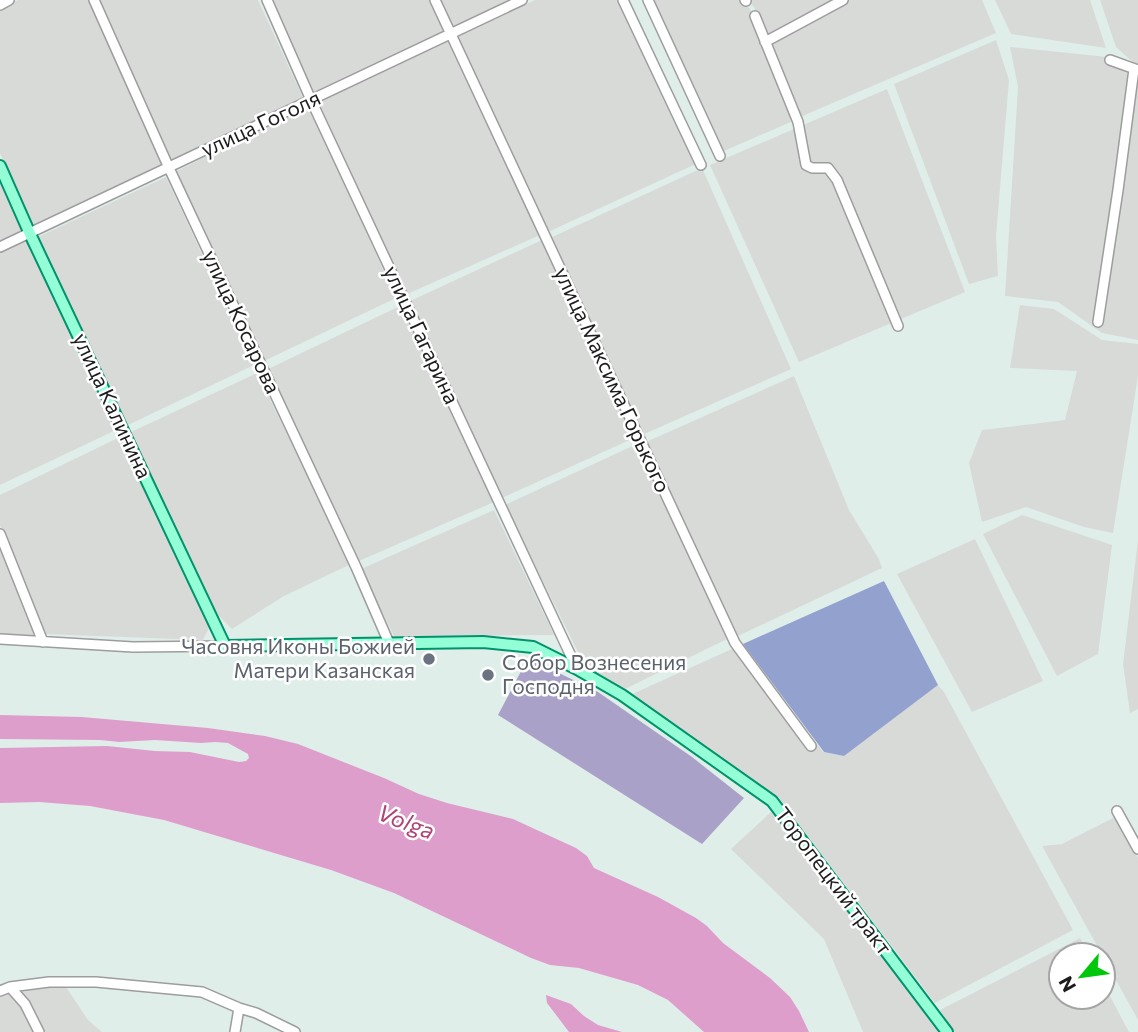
<svg xmlns="http://www.w3.org/2000/svg" width="1138" height="1032" viewBox="0 0 1138 1032" font-family="Commissioner,sans-serif">
<style>
.residential{fill:#d8dad8}
.forest{fill:#93a1cf}
.cemetery{fill:#a9a1c8}
.water{fill:#de9ecc}
.lines{fill:none;stroke-linecap:round;stroke-linejoin:round}
.minor-casing{stroke:#9d9d9d;stroke-width:12}
.major-casing{stroke:#00936b;stroke-width:14}
.minor{stroke:#fff;stroke-width:9}
.major{stroke:#94ffd7;stroke-width:10}
.worship-dot{fill:#6b7280;stroke:#fff;stroke-width:2.5}
.labels{text-anchor:middle;stroke-width:5;stroke-linejoin:round;paint-order:stroke}
.street-label{font-size:21px;fill:#1c1c1c;stroke:#fff}
.worship-label{font-size:21px;fill:#5b616d;stroke:#fff;text-anchor:end}
.water-label{font-size:23px;font-style:italic;fill:#ae4574;stroke:#fff}
</style>
<rect width="100%" height="100%" fill="#e0eeea"/>
<path class="residential" d="M 18,0 L 88,0 L 163,166 L 33,227 L 0,153 L 0,9 Z
M 100,0 L 258,0 L 304,100 L 173,163 Z
M 268,0 L 430,0 L 445,32 L 313,96 Z
M 439,0 L 515,0 L 453,30 Z
M 535,0 L 621,0 L 698,163 L 548,232 L 456,37 Z
M 652,0 L 741,0 L 750,9 L 793,121 L 724,151 Z
M 748,0 L 838,0 L 766,38 L 754,7 Z
M 848,0 L 982,0 L 996,33 L 800,117 L 770,42 L 825,15 Z
M 995,0 L 1090,0 L 1106,48 L 1011,34 Z
M 1100,0 L 1138,0 L 1138,65 L 1136,65 L 1116,47 Z
M 449,40 L 540,235 L 405,295 L 316,104 Z
M 996,40 L 1009,80 L 996,236 L 998,276 L 969,284 L 894,84 Z
M 1010,47 L 1107,57 L 1130,76 L 1138,76 L 1138,340 L 1102,333 L 1058,302 L 1005,296 L 1018,87 Z
M 887,89 L 965,292 L 799,362 L 710,165 Z
M 309,106 L 396,298 L 264,361 L 175,172 Z
M 702,168 L 791,369 L 642,435 L 550,238 Z
M 166,177 L 254,365 L 126,426 L 38,237 Z
M 0,182 L 24,232 L 0,243 Z
M 25,239 L 116,430 L 0,485 L 0,250 Z
M 542,240 L 634,438 L 502,498 L 408,302 Z
M 402,305 L 494,502 L 359,561 L 268,369 Z
M 1020,305 L 1054,309 L 1102,340 L 1138,344 L 1138,376 L 1113,533 L 1084,527 L 1026,507 L 982,522 L 969,463 L 982,430 L 1065,420 L 1077,371 L 1010,368 Z
M 257,373 L 351,564 L 284,596 L 232,629 L 215,612 L 129,433 Z
M 794,376 L 849,510 L 879,559 L 882,568 L 738,636 L 646,442 Z
M 120,437 L 163,528 L 211,624 L 203,640 L 44,634 L 0,525 L 0,495 Z
M 637,444 L 727,639 L 623,690 L 587,670 L 505,505 Z
M 494,510 L 554,635 L 394,636 L 361,569 Z
M 1022,515 L 1112,545 L 1098,654 L 1057,676 L 983,534 Z
M 975,539 L 1043,681 L 972,712 L 897,574 Z
M 1138,540 L 1138,709 L 1130,713 L 1123,664 Z
M 0,544 L 35,636 L 0,634 Z
M 743,644 L 823,752 L 844,756 L 938,685 L 944,692 L 1073,930 L 935,1003 L 779,798 L 630,695 Z
M 771,812 L 925,1011 L 939,1032 L 863,1032 L 824,939 L 731,849 Z
M 1115,817 L 1138,858 L 1138,1020 L 1042,846 L 1062,844 Z
M 1080,938 L 1089,955 L 1061,955 L 1061,997 L 1103,997 L 1103,983 L 1129,1032 L 954,1032 L 940,1010 Z
M 64,984 L 88,1020 L 102,1032 L 42,1032 L 21,992 Z
M 3,993 L 11,994 L 25,1010 L 35,1032 L 0,1032 L 0,994 Z"/>
<path class="forest" d="M 884,581 L 938,685 L 844,756 L 824,752 L 743,644 Z"/>
<path class="cemetery" d="M 528,658 L 598,692 L 692,757 L 744,798 L 702,844 L 498,715 Z"/>
<path class="water" d="M 0,715 L 82,717 L 208,728 L 265,736 L 298,744 L 384,778 L 419,794 L 447,803 L 513,819 L 576,848 L 587,856 L 594,868 L 658,897 L 696,918 L 707,926 L 723,943 L 770,978 L 790,997 L 799,1011 L 809,1032 L 704,1032 L 668,1000 L 638,985 L 579,968 L 550,965 L 531,958 L 394,893 L 331,870 L 164,820 L 90,806 L 39,802 L 0,803 L 0,748 L 107,746 L 155,751 L 190,752 L 239,762 L 246,761 L 249,758 L 248,754 L 228,743 L 215,742 L 201,743 L 155,740 L 119,742 L 100,740 L 0,739 Z
M 546,995 L 571,1004 L 584,1016 L 598,1025 L 622,1032 L 569,1032 L 547,1003 Z"/>
<g class="lines">
<defs>
<path id="minor" d="M 94,0 L 169,168 L 356,567 L 389,643
M 267,0 L 311,100 L 577,669
M 435,0 L 735,643 L 811,746
M 623,0 L 701,165
M 648,0 L 720,156
M 745,0 L 746,1
M 0,5 L 9,0
M 755,16 L 798,122 L 806,165 L 812,168 L 828,168 L 837,180 L 898,326
M 765,42 L 843,0
M 1110,60 L 1138,70
M 0,247 L 522,0
M 1098,322 L 1118,190 L 1134,69
M 0,534 L 43,642
M 0,639 L 133,647 L 225,646
M 1117,811 L 1138,849
M 10,987 L 25,1004 L 39,1032
M 0,991 L 10,987 L 49,982 L 96,982 L 202,992 L 239,1008 L 256,1013 L 295,1032
M 235,1032 L 239,1008"/>
<path id="major" d="M 0,166 L 30,234 L 225,646 L 483,642 L 533,647 L 577,669 L 622,695 L 772,801 L 947,1032"/>
</defs>
<use href="#minor" class="minor-casing"/>
<use href="#major" class="major-casing"/>
<use href="#minor" class="minor"/>
<use href="#major" class="major"/>
</g>
<g class="worship-dot">
<circle cx="429" cy="659" r="7"/>
<circle cx="488" cy="675" r="7"/>
</g>
<g class="labels">
<g class="street-label">
<text transform="translate(261 124) rotate(-25)" y="7">улица Гоголя</text>
<text transform="translate(241 322) rotate(65)" y="7">улица Косарова</text>
<text transform="translate(421 335) rotate(65)" y="7">улица Гагарина</text>
<text transform="translate(612 380) rotate(65)" y="7">улица Максима Горького</text>
<text transform="translate(112 406) rotate(65)" y="7">улица Калинина</text>
<text transform="translate(833 881) rotate(53)" y="7">Торопецкий тракт</text>
</g>
<g class="worship-label">
<text x="415" y="654">Часовня Иконы Божией<tspan x="415" dy="24">Матери Казанская</tspan></text>
<text x="502" y="670" text-anchor="start">Собор Вознесения<tspan x="502" dy="24">Господня</tspan></text>
</g>
<g class="water-label">
<text transform="translate(406 822) rotate(21)" y="8">Volga</text>
</g>
</g>
<g transform="translate(1082 976) rotate(241)"><circle r="33" fill="#ffffff" stroke="#a4a4a4" stroke-width="2"/>
<path d="M0-5L12 26L0 18L-12 26Z" fill="#00c70b"/>
<text y="-10" font-size="19" font-weight="bold" text-anchor="middle" fill="#1c1c1c">N</text>
</g>
</svg>
